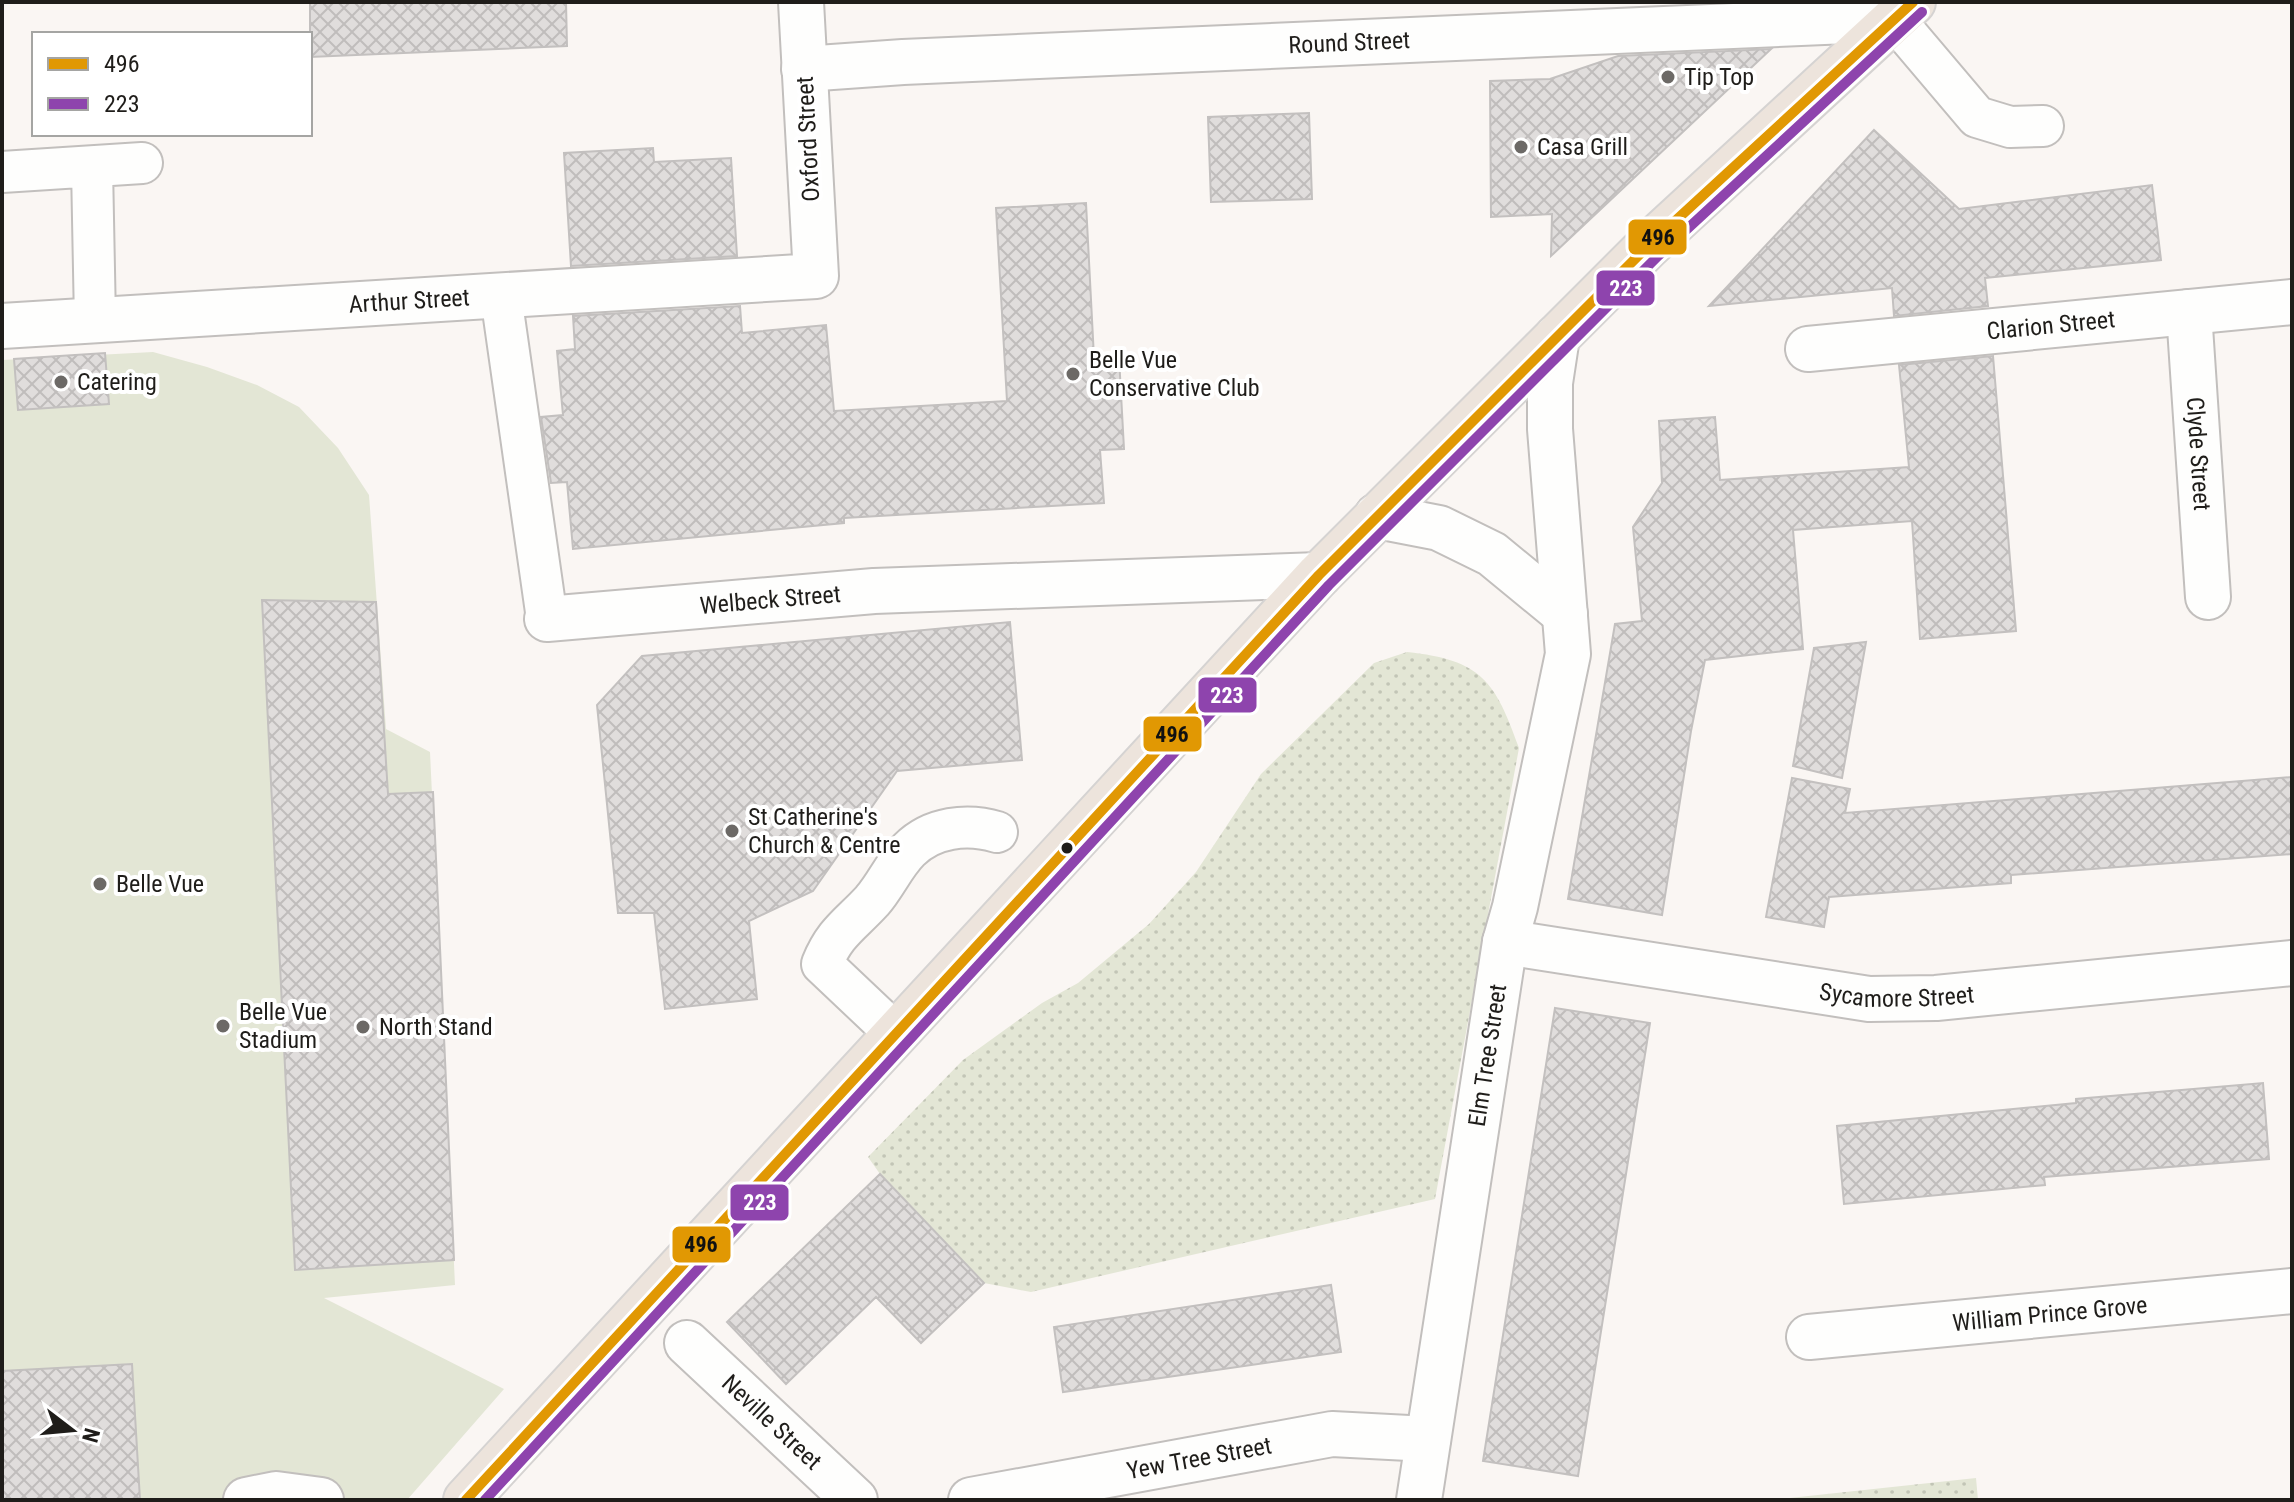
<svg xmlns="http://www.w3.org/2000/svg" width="2294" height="1502" viewBox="0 0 2294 1502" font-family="'Roboto Condensed',sans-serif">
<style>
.green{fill:url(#green-dots)}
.pitch{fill:#e3e6d5}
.building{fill:url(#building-cross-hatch);stroke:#c3c0bf;stroke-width:2}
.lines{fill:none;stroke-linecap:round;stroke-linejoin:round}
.lane-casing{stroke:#c2bfbd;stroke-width:44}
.street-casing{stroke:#c2bfbd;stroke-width:48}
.highway-casing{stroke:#d5d3d2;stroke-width:48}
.lane{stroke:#fefefd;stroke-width:40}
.street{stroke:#fefefd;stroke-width:44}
.highway{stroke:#ede4dc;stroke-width:44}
.bus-1-casing{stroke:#fff;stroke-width:16}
.bus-2-casing{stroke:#fff;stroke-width:16}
.bus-1{stroke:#e19803;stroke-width:10}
.bus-2{stroke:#8e44ad;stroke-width:10}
.poi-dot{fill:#6c6966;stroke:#fff;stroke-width:3}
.bus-dot{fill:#1f1d1a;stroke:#fff;stroke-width:3}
.labels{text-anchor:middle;stroke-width:8;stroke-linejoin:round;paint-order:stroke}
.street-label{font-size:24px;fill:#1f1d1a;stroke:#fff}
.poi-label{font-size:24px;fill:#1f1d1a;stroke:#fff;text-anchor:start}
.line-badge{stroke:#fff;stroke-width:3}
.badge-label{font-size:22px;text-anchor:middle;font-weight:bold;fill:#fff}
.pale-badge-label{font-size:22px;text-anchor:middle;font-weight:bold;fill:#111}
</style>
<defs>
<pattern id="green-dots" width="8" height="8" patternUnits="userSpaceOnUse" patternTransform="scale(2)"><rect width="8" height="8" fill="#e3e6d5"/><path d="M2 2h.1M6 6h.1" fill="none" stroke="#c2c5b6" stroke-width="1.8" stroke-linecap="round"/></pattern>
<pattern id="building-cross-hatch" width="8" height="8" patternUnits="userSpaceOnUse" patternTransform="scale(2)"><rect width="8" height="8" fill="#e0dddc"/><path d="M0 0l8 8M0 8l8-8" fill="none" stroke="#c0bdbc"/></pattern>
</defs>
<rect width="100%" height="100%" fill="#faf6f3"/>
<path class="green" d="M 1407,652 C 1482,660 1495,681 1519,748 L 1435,1199 L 1031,1292 L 984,1283 L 880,1174 L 868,1157 L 963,1060 L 1042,1003 L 1078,983 L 1149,924 L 1196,872 L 1261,774 L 1374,663 Z
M 1976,1478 L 1978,1500 L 1772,1500 Z"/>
<path class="pitch" d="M 153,352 L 207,367 L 257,385 L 299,407 L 338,448 L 369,495 L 386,729 L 430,752 L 455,1285 L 324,1298 L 504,1389 L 407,1500 L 2,1500 L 2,360 Z"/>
<path class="building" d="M 310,2 L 566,2 L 567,46 L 310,57 Z
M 1771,49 L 1551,256 L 1552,214 L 1491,217 L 1490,81 L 1550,79 L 1618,56 Z
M 1309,113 L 1312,199 L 1211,202 L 1208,117 Z
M 1874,130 L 1959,209 L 2152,185 L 2161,260 L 1985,278 L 1988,306 L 1894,316 L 1892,288 L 1709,306 Z
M 653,148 L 654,162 L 731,158 L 737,256 L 571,266 L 564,153 Z
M 1086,203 L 1094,358 L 1119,357 L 1124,449 L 1100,450 L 1104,503 L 844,518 L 844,523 L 573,549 L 567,482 L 551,483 L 541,417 L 563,415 L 557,351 L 575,349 L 573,316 L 740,306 L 742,333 L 826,325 L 834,411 L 1007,401 L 996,208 Z
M 105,353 L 109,404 L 18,410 L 14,359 Z
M 1993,356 L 2016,631 L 1920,639 L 1912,521 L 1793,530 L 1803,649 L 1705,660 L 1691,731 L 1662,915 L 1568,899 L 1615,624 L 1642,621 L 1633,527 L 1662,483 L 1659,421 L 1715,417 L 1720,480 L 1909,467 L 1899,365 Z
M 262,600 L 376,602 L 388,794 L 433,792 L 454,1260 L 295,1270 Z
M 1010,622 L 1022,760 L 897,771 L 813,891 L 749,921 L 757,999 L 665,1009 L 654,913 L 618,913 L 597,705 L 642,656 Z
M 1866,642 L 1842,778 L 1793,766 L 1814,648 Z
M 2292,777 L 2292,854 L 2011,875 L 2011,883 L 1829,897 L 1824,927 L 1766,917 L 1792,778 L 1850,789 L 1845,813 Z
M 1555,1008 L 1650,1023 L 1578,1476 L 1483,1461 Z
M 2263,1083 L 2269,1159 L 2044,1177 L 2045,1185 L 1844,1204 L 1837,1126 L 2076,1103 L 2076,1099 Z
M 880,1174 L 984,1283 L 921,1343 L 876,1297 L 786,1384 L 727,1322 Z
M 1331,1285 L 1341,1352 L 1063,1392 L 1054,1327 Z
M 132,1364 L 140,1500 L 2,1500 L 2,1371 Z"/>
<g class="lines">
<defs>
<path id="lane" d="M 1894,19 L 1977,117 L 2010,127 L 2043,126
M 92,167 L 95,321
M 2,172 L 142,163
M 501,296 L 547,619
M 896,1034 L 822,964 C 835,932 850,925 872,901 C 886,885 894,865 909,850 C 932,827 967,823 997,832"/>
<g id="street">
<path id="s1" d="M 804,69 L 903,62 L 1894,19"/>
<path id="s2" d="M 2189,312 L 2208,597"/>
<path id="s3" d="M 2,326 L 816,276 L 801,2"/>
<path id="s4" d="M 1808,349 L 2292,302"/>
<path d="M 1377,516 L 1439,528 L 1492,554 L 1565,614"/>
<path id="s5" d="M 547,619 L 874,591 L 1319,575"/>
<path id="s6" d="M 1505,942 L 1869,999 L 1936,998 L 2292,963"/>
<path id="s7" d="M 1809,1337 L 2292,1291"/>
<path id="s8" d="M 687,1343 L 855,1500"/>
<path d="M 246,1500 L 276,1494 L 321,1500"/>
<path id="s9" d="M 971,1500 L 1332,1434 L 1428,1439"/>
<path id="s10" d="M 1419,1500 L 1505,942 L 1515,907 L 1568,654 L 1550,429 L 1550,383 L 1557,337"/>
</g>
<path id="highway" d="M 466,1500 L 1319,575 L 1648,246 L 1913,2"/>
</defs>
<use href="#lane" class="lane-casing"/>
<use href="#street" class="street-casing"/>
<use href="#highway" class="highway-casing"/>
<use href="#lane" class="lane"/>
<use href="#street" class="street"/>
<use href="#highway" class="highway"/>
<defs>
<path id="bus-1" d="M 466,1500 L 1319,575 L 1648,246 L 1913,2"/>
<path id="bus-2" d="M 485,1500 L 1329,585 L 1658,256 L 1922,12"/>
</defs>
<use href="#bus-1" class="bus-1-casing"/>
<use href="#bus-2" class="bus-2-casing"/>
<use href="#bus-1" class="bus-1"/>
<use href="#bus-2" class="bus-2"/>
</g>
<g class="poi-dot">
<circle cx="1668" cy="77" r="8"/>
<circle cx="1521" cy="147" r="8"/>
<circle cx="1073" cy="374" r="8"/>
<circle cx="61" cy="382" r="8"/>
<circle cx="732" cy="831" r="8"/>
<circle cx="100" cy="884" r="8"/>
<circle cx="223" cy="1026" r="8"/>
<circle cx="363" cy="1027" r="8"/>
</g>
<circle class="bus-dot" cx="1067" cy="848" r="7"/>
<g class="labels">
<g class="street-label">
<text dy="8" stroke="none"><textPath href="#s1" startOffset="546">Round Street</textPath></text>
<text transform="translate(808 139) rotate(-93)" y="8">Oxford Street</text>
<text dy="8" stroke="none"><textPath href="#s3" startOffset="408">Arthur Street</textPath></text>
<text dy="8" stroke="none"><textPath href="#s4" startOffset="244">Clarion Street</textPath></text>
<text dy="8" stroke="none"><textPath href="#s2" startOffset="142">Clyde Street</textPath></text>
<text dy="8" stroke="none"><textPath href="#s5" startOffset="224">Welbeck Street</textPath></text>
<text dy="8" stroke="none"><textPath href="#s6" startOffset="396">Sycamore Street</textPath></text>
<text dy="8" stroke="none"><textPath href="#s10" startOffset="450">Elm Tree Street</textPath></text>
<text dy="8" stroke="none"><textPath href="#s7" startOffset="242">William Prince Grove</textPath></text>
<text dy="8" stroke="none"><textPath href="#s8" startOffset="116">Neville Street</textPath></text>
<text dy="8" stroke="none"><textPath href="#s9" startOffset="232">Yew Tree Street</textPath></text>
</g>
<g class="poi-label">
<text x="1684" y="85">Tip Top</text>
<text x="1537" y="155">Casa Grill</text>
<text x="1089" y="368">Belle Vue<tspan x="1089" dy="28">Conservative Club</tspan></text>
<text x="77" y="390">Catering</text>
<text x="748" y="825">St Catherine's<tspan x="748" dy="28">Church &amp; Centre</tspan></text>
<text x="116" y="892">Belle Vue</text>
<text x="239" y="1020">Belle Vue<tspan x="239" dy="28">Stadium</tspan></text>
<text x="379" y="1035">North Stand</text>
</g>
</g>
<g class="line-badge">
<rect x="1627" y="218" width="61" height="38" rx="8" fill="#e19803"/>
<rect x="1595" y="269" width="61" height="38" rx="8" fill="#8e44ad"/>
<rect x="1197" y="676" width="61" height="38" rx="8" fill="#8e44ad"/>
<rect x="1142" y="715" width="61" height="38" rx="8" fill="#e19803"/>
<rect x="729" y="1183" width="61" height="39" rx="8" fill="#8e44ad"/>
<rect x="671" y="1225" width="61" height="39" rx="8" fill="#e19803"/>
</g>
<g class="badge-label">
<text x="1626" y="296">223</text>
<text x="1227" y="703">223</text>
<text x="760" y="1210">223</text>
</g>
<g class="pale-badge-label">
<text x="1658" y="245">496</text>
<text x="1172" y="742">496</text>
<text x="701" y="1252">496</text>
</g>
<rect width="2294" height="1502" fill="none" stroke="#1f1d1a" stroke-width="8"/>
<rect x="32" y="32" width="280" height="104" fill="#ffffff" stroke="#a5a5a3" stroke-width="2"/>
<rect x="48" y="58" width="40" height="12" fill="#e19803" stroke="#a5a5a3" stroke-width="2"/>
<text x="104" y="72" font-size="24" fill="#1f1d1a">496</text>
<rect x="48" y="98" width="40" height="12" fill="#8e44ad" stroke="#a5a5a3" stroke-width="2"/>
<text x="104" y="112" font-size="24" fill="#1f1d1a">223</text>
<g transform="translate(72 1430) rotate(106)" stroke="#ffffff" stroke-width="6" paint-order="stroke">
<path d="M0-6L14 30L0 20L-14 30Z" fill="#1f1d1a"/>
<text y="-12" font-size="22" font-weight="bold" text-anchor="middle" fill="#1f1d1a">N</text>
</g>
</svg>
